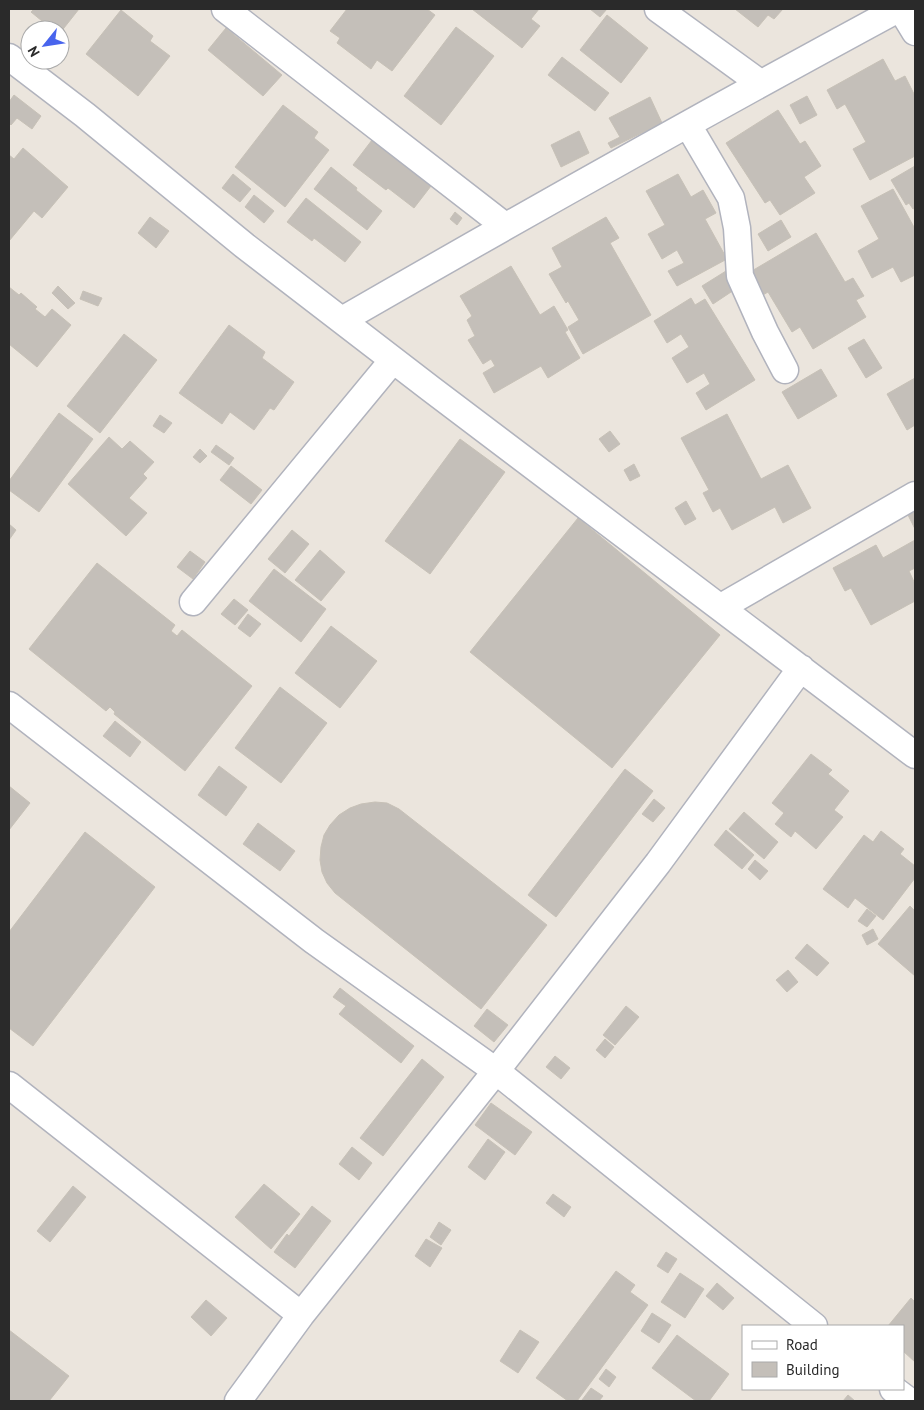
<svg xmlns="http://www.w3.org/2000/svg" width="924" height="1410" viewBox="0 0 924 1410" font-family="'PT Sans',sans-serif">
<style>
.building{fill:#c4bfb9;stroke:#c7c1b7}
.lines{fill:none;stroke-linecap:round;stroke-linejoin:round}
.minor-casing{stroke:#b1b3bd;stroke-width:29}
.minor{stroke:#fff;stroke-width:26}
</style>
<rect width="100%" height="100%" fill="#ebe5dd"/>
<path class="building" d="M 34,9 L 79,9 L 60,33 L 60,30 L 53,30 L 31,12 Z
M 347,9 L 427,9 L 435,15 L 392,71 L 377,60 L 371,69 L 337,43 L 340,38 L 330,31 Z
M 472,9 L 539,9 L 531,19 L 540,26 L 522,48 Z
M 590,9 L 607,9 L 600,17 Z
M 735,9 L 783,9 L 774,19 L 768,15 L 758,27 Z
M 121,10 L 153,36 L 150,41 L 170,56 L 138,96 L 86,54 Z
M 607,15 L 648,48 L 621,83 L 580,50 Z
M 456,27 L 494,56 L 441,125 L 404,96 Z
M 226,28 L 282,75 L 263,96 L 208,50 Z
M 562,57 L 609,93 L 595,111 L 548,75 Z
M 883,59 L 895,81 L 905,76 L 915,96 L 915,156 L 870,180 L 853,149 L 866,142 L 845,104 L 837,109 L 827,90 Z
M 14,95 L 41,116 L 32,129 L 17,118 L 11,125 L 9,123 L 9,102 Z
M 807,96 L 817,115 L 800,124 L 790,105 Z
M 650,97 L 662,123 L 611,148 L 608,143 L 620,137 L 609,118 Z
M 283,105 L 318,132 L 314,138 L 329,150 L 285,207 L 235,167 Z
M 778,110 L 800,144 L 805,141 L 821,166 L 804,177 L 815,193 L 780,215 L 770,200 L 765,203 L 726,143 Z
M 579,131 L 589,153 L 561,167 L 551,145 Z
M 372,140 L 431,186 L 414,208 L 388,188 L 386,190 L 353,165 Z
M 23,148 L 68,187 L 42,218 L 34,211 L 9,241 L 9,155 L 14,159 Z
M 915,166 L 915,208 L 913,209 L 909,203 L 906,205 L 891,180 Z
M 331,167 L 357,188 L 356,190 L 382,211 L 367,230 L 314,189 Z
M 233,174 L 251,189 L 240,202 L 222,188 Z
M 678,174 L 691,197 L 703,190 L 716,213 L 705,219 L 727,259 L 677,286 L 668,271 L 684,263 L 677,250 L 662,259 L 648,234 L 665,225 L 646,191 Z
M 893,189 L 915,229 L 915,275 L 901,282 L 893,267 L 872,278 L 858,251 L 879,239 L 861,206 Z
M 254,195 L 274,211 L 264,223 L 245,207 Z
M 306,198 L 361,242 L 345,262 L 314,238 L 312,241 L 287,222 Z
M 455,212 L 462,218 L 457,225 L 450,219 Z
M 150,217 L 169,231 L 156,248 L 138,233 Z
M 606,217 L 619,238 L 610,243 L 651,315 L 583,354 L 568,327 L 579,320 L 568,301 L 566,303 L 549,274 L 562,267 L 552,248 Z
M 781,220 L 791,237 L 768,251 L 758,234 Z
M 816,233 L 845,282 L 853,278 L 864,296 L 856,300 L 866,317 L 813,349 L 800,327 L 792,332 L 768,292 L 758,298 L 745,275 Z
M 511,266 L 540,315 L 554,306 L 568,330 L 565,332 L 580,358 L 548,378 L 541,366 L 494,393 L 483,373 L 495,366 L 491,359 L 483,364 L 468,340 L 475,336 L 467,320 L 472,316 L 460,296 Z
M 726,271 L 737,288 L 713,304 L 702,286 Z
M 58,286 L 75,303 L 68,309 L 52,293 Z
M 9,287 L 19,295 L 21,293 L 37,307 L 35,309 L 45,317 L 52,309 L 71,325 L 37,367 L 9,344 Z
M 83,291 L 102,298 L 98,306 L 80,299 Z
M 691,298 L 695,305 L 705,299 L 755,380 L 706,410 L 696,393 L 710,384 L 704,373 L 687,383 L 672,358 L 689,347 L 681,334 L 667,343 L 654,321 Z
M 229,325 L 265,352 L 262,358 L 294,382 L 274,410 L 270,408 L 254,430 L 230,412 L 222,424 L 179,393 Z
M 124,334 L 157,360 L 100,433 L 67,406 Z
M 864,339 L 882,368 L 866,378 L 848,348 Z
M 821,369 L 837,396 L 798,419 L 782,392 Z
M 915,378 L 915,425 L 907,430 L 887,394 Z
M 59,413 L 93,439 L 39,512 L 9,490 L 9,481 Z
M 727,414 L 761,479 L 788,465 L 811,508 L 783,523 L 775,507 L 732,530 L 720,508 L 713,512 L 703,493 L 709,490 L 681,438 Z
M 160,415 L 172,423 L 164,433 L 153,426 Z
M 610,431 L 620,444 L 609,452 L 599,439 Z
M 109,437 L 122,449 L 130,441 L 154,462 L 143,474 L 147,478 L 129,498 L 147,513 L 126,536 L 68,484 Z
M 460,439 L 505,472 L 430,574 L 385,541 Z
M 216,445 L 234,458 L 229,465 L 211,452 Z
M 200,449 L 207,456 L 200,463 L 193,457 Z
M 634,464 L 640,476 L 630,481 L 624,470 Z
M 231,466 L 262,490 L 251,504 L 220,480 Z
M 686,501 L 696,519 L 685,525 L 675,508 Z
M 915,506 L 915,529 L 906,511 Z
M 578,518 L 720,635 L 612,768 L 470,652 Z
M 9,524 L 16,530 L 9,540 Z
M 292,530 L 309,544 L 285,573 L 268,559 Z
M 915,540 L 915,568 L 909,571 L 915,584 L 915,601 L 871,625 L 851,588 L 845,591 L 833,568 L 876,545 L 883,558 Z
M 320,550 L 345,572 L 321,601 L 295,580 Z
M 190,551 L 205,562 L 193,579 L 177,567 Z
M 97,563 L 175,625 L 171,631 L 177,636 L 182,630 L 252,686 L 185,771 L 114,714 L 115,712 L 110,707 L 106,711 L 29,649 Z
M 274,569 L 326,609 L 301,642 L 249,601 Z
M 234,599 L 248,610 L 235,625 L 221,614 Z
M 248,614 L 261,624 L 250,637 L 238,628 Z
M 331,626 L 377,661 L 340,708 L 295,673 Z
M 280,687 L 327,723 L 281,783 L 235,748 Z
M 115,721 L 141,742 L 130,757 L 103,736 Z
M 811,754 L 832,770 L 828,774 L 849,791 L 834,810 L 843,817 L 816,849 L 795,831 L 791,837 L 775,824 L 784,813 L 772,803 Z
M 219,766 L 247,787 L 226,816 L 198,795 Z
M 625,769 L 653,791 L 556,917 L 528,895 Z
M 9,786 L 30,803 L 9,830 Z
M 654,799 L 665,808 L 653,822 L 642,814 Z
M 375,802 L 387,803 L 399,809 L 547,925 L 481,1009 L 335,893 L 327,883 L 322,872 L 320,860 L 321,847 L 324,835 L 330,825 L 339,815 L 350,808 L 361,804 Z
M 744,812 L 778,842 L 764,859 L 729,829 Z
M 258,823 L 295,851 L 280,871 L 243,844 Z
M 726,830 L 754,855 L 742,869 L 714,845 Z
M 881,831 L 904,849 L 900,854 L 915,866 L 915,878 L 883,920 L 855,898 L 848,908 L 823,889 L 864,835 L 873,842 Z
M 85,832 L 155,887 L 33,1046 L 9,1028 L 9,932 Z
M 755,860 L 768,871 L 760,880 L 748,869 Z
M 910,906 L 915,911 L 915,976 L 878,944 Z
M 867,909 L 876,916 L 867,927 L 858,921 Z
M 873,929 L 878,939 L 867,945 L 862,935 Z
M 807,944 L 829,963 L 817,976 L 795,958 Z
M 788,970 L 798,982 L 787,992 L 776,980 Z
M 340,988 L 414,1046 L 401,1063 L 339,1014 L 346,1006 L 333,997 Z
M 626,1006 L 639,1017 L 615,1045 L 603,1035 Z
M 487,1009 L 508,1025 L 494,1042 L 474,1026 Z
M 605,1039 L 614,1047 L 605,1058 L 596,1050 Z
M 555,1056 L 570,1068 L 561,1079 L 546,1067 Z
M 422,1059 L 444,1077 L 383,1156 L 360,1138 Z
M 491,1103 L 532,1132 L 515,1155 L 475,1125 Z
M 488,1139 L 505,1152 L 485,1180 L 468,1167 Z
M 352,1147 L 372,1163 L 359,1180 L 339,1164 Z
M 264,1184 L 300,1214 L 271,1249 L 235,1217 Z
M 73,1186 L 86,1197 L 50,1242 L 37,1231 Z
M 553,1194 L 571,1207 L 564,1217 L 546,1203 Z
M 312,1206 L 331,1221 L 295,1268 L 274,1252 L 287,1234 L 289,1236 Z
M 439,1222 L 451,1230 L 441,1245 L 430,1237 Z
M 426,1239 L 442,1248 L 430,1267 L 415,1256 Z
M 666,1252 L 677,1259 L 668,1273 L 657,1266 Z
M 616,1271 L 635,1285 L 630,1292 L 648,1305 L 577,1401 L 568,1401 L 536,1378 Z
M 680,1273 L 704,1289 L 685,1318 L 661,1302 Z
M 717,1283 L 734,1298 L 723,1310 L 706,1296 Z
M 911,1298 L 915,1302 L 915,1362 L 903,1351 L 903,1326 L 888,1326 Z
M 206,1300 L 227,1318 L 211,1336 L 191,1317 Z
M 652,1313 L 671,1325 L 659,1343 L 641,1331 Z
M 9,1330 L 69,1376 L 49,1401 L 9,1401 Z
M 520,1330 L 539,1342 L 518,1373 L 500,1361 Z
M 677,1335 L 729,1374 L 709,1401 L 696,1401 L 652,1368 Z
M 606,1369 L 616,1377 L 609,1387 L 599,1379 Z
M 591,1388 L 603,1396 L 599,1401 L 582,1400 Z
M 848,1395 L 855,1401 L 843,1401 Z"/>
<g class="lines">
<defs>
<path id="minor" d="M 225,9 L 505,226
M 658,9 L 760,83
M 901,9 L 915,32
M 9,57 L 85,115 L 245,246 L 431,389 L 915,755
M 688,125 L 731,198 L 737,228 L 740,276 L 765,332 L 785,370
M 342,320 C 526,214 711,110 898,9
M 193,602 L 393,360
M 721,607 L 915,495
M 9,705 L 314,941 L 496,1071 L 814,1326
M 9,1085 L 301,1315
M 893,1389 L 909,1401
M 238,1401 L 301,1315 L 496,1071 L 658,863 L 801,668"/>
</defs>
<use href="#minor" class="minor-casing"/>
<use href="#minor" class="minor"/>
</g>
<rect width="924" height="1410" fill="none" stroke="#2a2a2a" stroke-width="20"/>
<rect x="742" y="1325" width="162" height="65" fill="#ffffff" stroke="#aaaaaa"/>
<rect x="752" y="1341" width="25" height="8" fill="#ffffff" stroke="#aaaaaa"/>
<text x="786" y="1350" font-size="15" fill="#2a2a2a">Road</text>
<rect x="752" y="1362" width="25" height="15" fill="#c4bfb9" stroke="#aaaaaa"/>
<text x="786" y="1375" font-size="15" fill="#2a2a2a">Building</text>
<g transform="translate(45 45) rotate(240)"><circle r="24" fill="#ffffff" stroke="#aaaaaa"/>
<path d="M0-4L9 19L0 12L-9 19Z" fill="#4864ed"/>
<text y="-8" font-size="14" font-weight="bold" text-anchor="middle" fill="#2a2a2a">N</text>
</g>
</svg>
